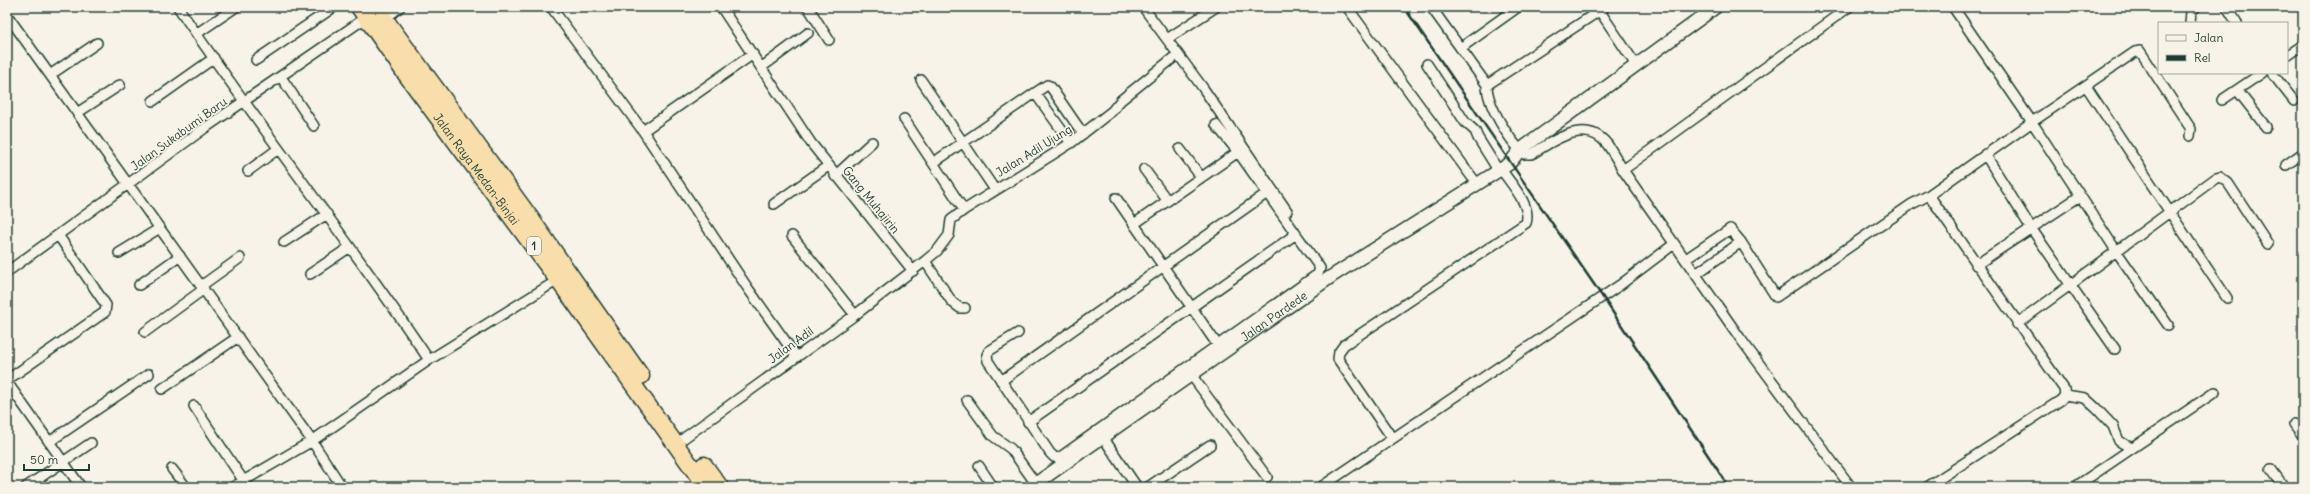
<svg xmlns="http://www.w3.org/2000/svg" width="2310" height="494" viewBox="0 0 2310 494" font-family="Delius,sans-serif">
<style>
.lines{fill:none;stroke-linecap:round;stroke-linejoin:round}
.street-casing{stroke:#1f3d34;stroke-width:12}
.secondary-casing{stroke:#1f3d34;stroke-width:15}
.highway-casing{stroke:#1f3d34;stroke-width:19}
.street{stroke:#f7f3e8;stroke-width:9}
.secondary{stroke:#f7f3e8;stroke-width:12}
.highway{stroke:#f8deab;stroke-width:16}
.rail{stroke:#1f3d34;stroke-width:2.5}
.labels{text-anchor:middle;stroke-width:3.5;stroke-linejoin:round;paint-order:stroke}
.shield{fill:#f7f3e8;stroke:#60746a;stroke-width:1}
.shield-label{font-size:11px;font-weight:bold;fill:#1f3d34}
.street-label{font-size:12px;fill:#1f3d34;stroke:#f7f3e8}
</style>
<rect width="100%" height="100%" fill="#f7f3e8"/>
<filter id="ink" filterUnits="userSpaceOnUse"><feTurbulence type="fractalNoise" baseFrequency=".025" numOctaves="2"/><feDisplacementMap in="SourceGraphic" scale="8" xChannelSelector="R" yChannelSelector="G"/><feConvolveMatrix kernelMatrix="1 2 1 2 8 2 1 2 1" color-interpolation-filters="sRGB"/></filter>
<g filter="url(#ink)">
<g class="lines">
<defs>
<path id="street" d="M 178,7 C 259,127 349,240 429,360
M 551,7 L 643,131 L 747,287 L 796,356
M 721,7 L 811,143 L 913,271
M 808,7 L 829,40
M 1143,7 L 1203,88 L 1287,211
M 1347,7 L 1477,184
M 1431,7 L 1487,85 C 1487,105 1509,140 1524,154 L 1532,154 C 1552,141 1586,117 1607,144 C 1613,152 1618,162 1623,170 L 1740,338 L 1851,487
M 1597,7 L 1636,65
M 1953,7 L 2032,122 L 2135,52 L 2140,51 L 2191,129 L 2190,136
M 2227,7 L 2237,23
M 7,15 L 312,441 L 342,487
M 382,21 L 400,7
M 2190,23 L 2191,11 L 2196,7
M 196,34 L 236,7
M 1167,39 L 1216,7
M 1462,47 L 1518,7
M 2287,56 L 2303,45
M 256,60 L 334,7
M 1427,64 L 1465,122 L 1475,131 L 1478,138 L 1498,170
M 762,67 L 808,33
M 2272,73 L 2294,101
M 50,75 L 97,43
M 281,77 L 314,126
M 921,80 L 995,190
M 1487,85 L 1605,7
M 2086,86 L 2227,298
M 2237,90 L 2266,127
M 1035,93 L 1047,85 L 1050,86 L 1083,134
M 2222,100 L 2262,73
M 153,101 L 214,58
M 77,113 L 120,85
M 904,119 L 964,210
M 643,131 L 753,54
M 1180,149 L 1201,177
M 1985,154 L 2031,228 L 2115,349
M 933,163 L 1035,93 L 1071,143
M 2286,165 L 2303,153
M 1144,169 L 1167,200
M 1623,170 L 1849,7
M 248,171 L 278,149
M 835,176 L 872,142
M 1116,198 L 1221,350
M 774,204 L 828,166
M 1134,224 L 1238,152
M 792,236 L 855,315
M 284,242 L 327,214
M 119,253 L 160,228
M 1686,259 L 1730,229 L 1741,242 L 1776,297 L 1912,204 L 1929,195 L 2032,122 L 2117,252 L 2168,325
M 925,261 L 952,302 L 960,308 L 965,308
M 1976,265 L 2080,196
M 7,272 L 205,128 L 367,17
M 310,274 L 350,247
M 1696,274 L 1741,242
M 139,285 L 180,256
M 201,286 L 240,258
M 2017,324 L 2216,178 L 2220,177 L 2228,183 L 2268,244
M 145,332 L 204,289
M 1018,333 L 989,351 L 987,355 L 988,361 L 1050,453 L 1054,457 L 1059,458 L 1318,274 L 1320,268 L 1238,152 L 1216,125
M 1192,376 L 1267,477
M 7,380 L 105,312 L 106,305 L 58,235
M 1001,381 L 1267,193
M 7,382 L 81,487
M 162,389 L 238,337
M 2065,395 L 2085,398 L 2096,408 L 2113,426 L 2119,441 L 2131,448
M 967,400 L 993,436 L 1011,449 L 1036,484
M 194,406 L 243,480
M 1028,422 L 1296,234
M 2294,424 L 2303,436
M 1102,436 L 1137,487
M 684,438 L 855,315 L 925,261 L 937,251 L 949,235 L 951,220 L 964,210 L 1071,143 L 1112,111 L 1121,100 L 1178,54
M 1392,438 L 1338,359 L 1339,352 L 1344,345 L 1526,223 C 1532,205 1510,183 1501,169
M 49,442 L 149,374
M 979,466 L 993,487
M 172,469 L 186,487
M 2271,469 L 2284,487
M 26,487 L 91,443
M 233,487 L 312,441 L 429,360 L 561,278
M 1148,487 L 1210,445
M 1321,487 L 1620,285 L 1674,244
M 1927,487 L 2061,400 L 2065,395 L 2064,389 L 1929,195
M 2075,487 L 2215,392"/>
<g id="secondary">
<path id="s1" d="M 1031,487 L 1332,276 L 1509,164 L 1520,150 L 1716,7"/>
</g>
<g id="highway">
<path id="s2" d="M 359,7 L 405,73 L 575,303 L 706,487"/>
<path d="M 376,7 L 529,216 L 641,376"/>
<path d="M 704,465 L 720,487"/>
</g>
</defs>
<use href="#street" class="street-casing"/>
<use href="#secondary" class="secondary-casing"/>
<use href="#highway" class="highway-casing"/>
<use href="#street" class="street"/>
<use href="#secondary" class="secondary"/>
<use href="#highway" class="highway"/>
<path class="rail" d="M 1404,7 L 1602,296 L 1729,487"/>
</g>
</g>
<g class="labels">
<rect class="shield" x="527" y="237" width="14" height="18" rx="3"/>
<g class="shield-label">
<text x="534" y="250">1</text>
</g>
<g class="street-label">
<text transform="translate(179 134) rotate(-36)" y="4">Jalan Sukabumi Baru</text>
<text transform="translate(1034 151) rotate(-32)" y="4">Jalan Adil Ujung</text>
<text dy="4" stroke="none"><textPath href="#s2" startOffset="200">Jalan Raya Medan-Binjai</textPath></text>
<text transform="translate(871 200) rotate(51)" y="4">Gang Muhajirin</text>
<text dy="4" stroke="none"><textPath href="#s1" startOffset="297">Jalan Pardede</textPath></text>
<text transform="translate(791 345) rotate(-36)" y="4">Jalan Adil</text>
</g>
</g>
<rect width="2310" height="494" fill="none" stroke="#f7f3e8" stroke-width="24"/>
<rect x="12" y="12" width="2286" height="470" fill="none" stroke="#1f3d34" stroke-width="1.5" filter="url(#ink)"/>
<rect x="2158" y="22" width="130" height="52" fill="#f7f3e8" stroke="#a1aaa0"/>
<rect x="2166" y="35" width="20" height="6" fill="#f7f3e8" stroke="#a1aaa0"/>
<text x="2194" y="42" font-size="12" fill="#1f3d34">Jalan</text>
<rect x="2166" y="55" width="20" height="6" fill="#1f3d34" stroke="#a1aaa0"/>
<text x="2194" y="62" font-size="12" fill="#1f3d34">Rel</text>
<path d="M24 464v6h65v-6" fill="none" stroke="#1f3d34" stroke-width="2"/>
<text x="30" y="464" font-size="12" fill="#1f3d34" stroke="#f7f3e8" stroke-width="3" paint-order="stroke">50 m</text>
</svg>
